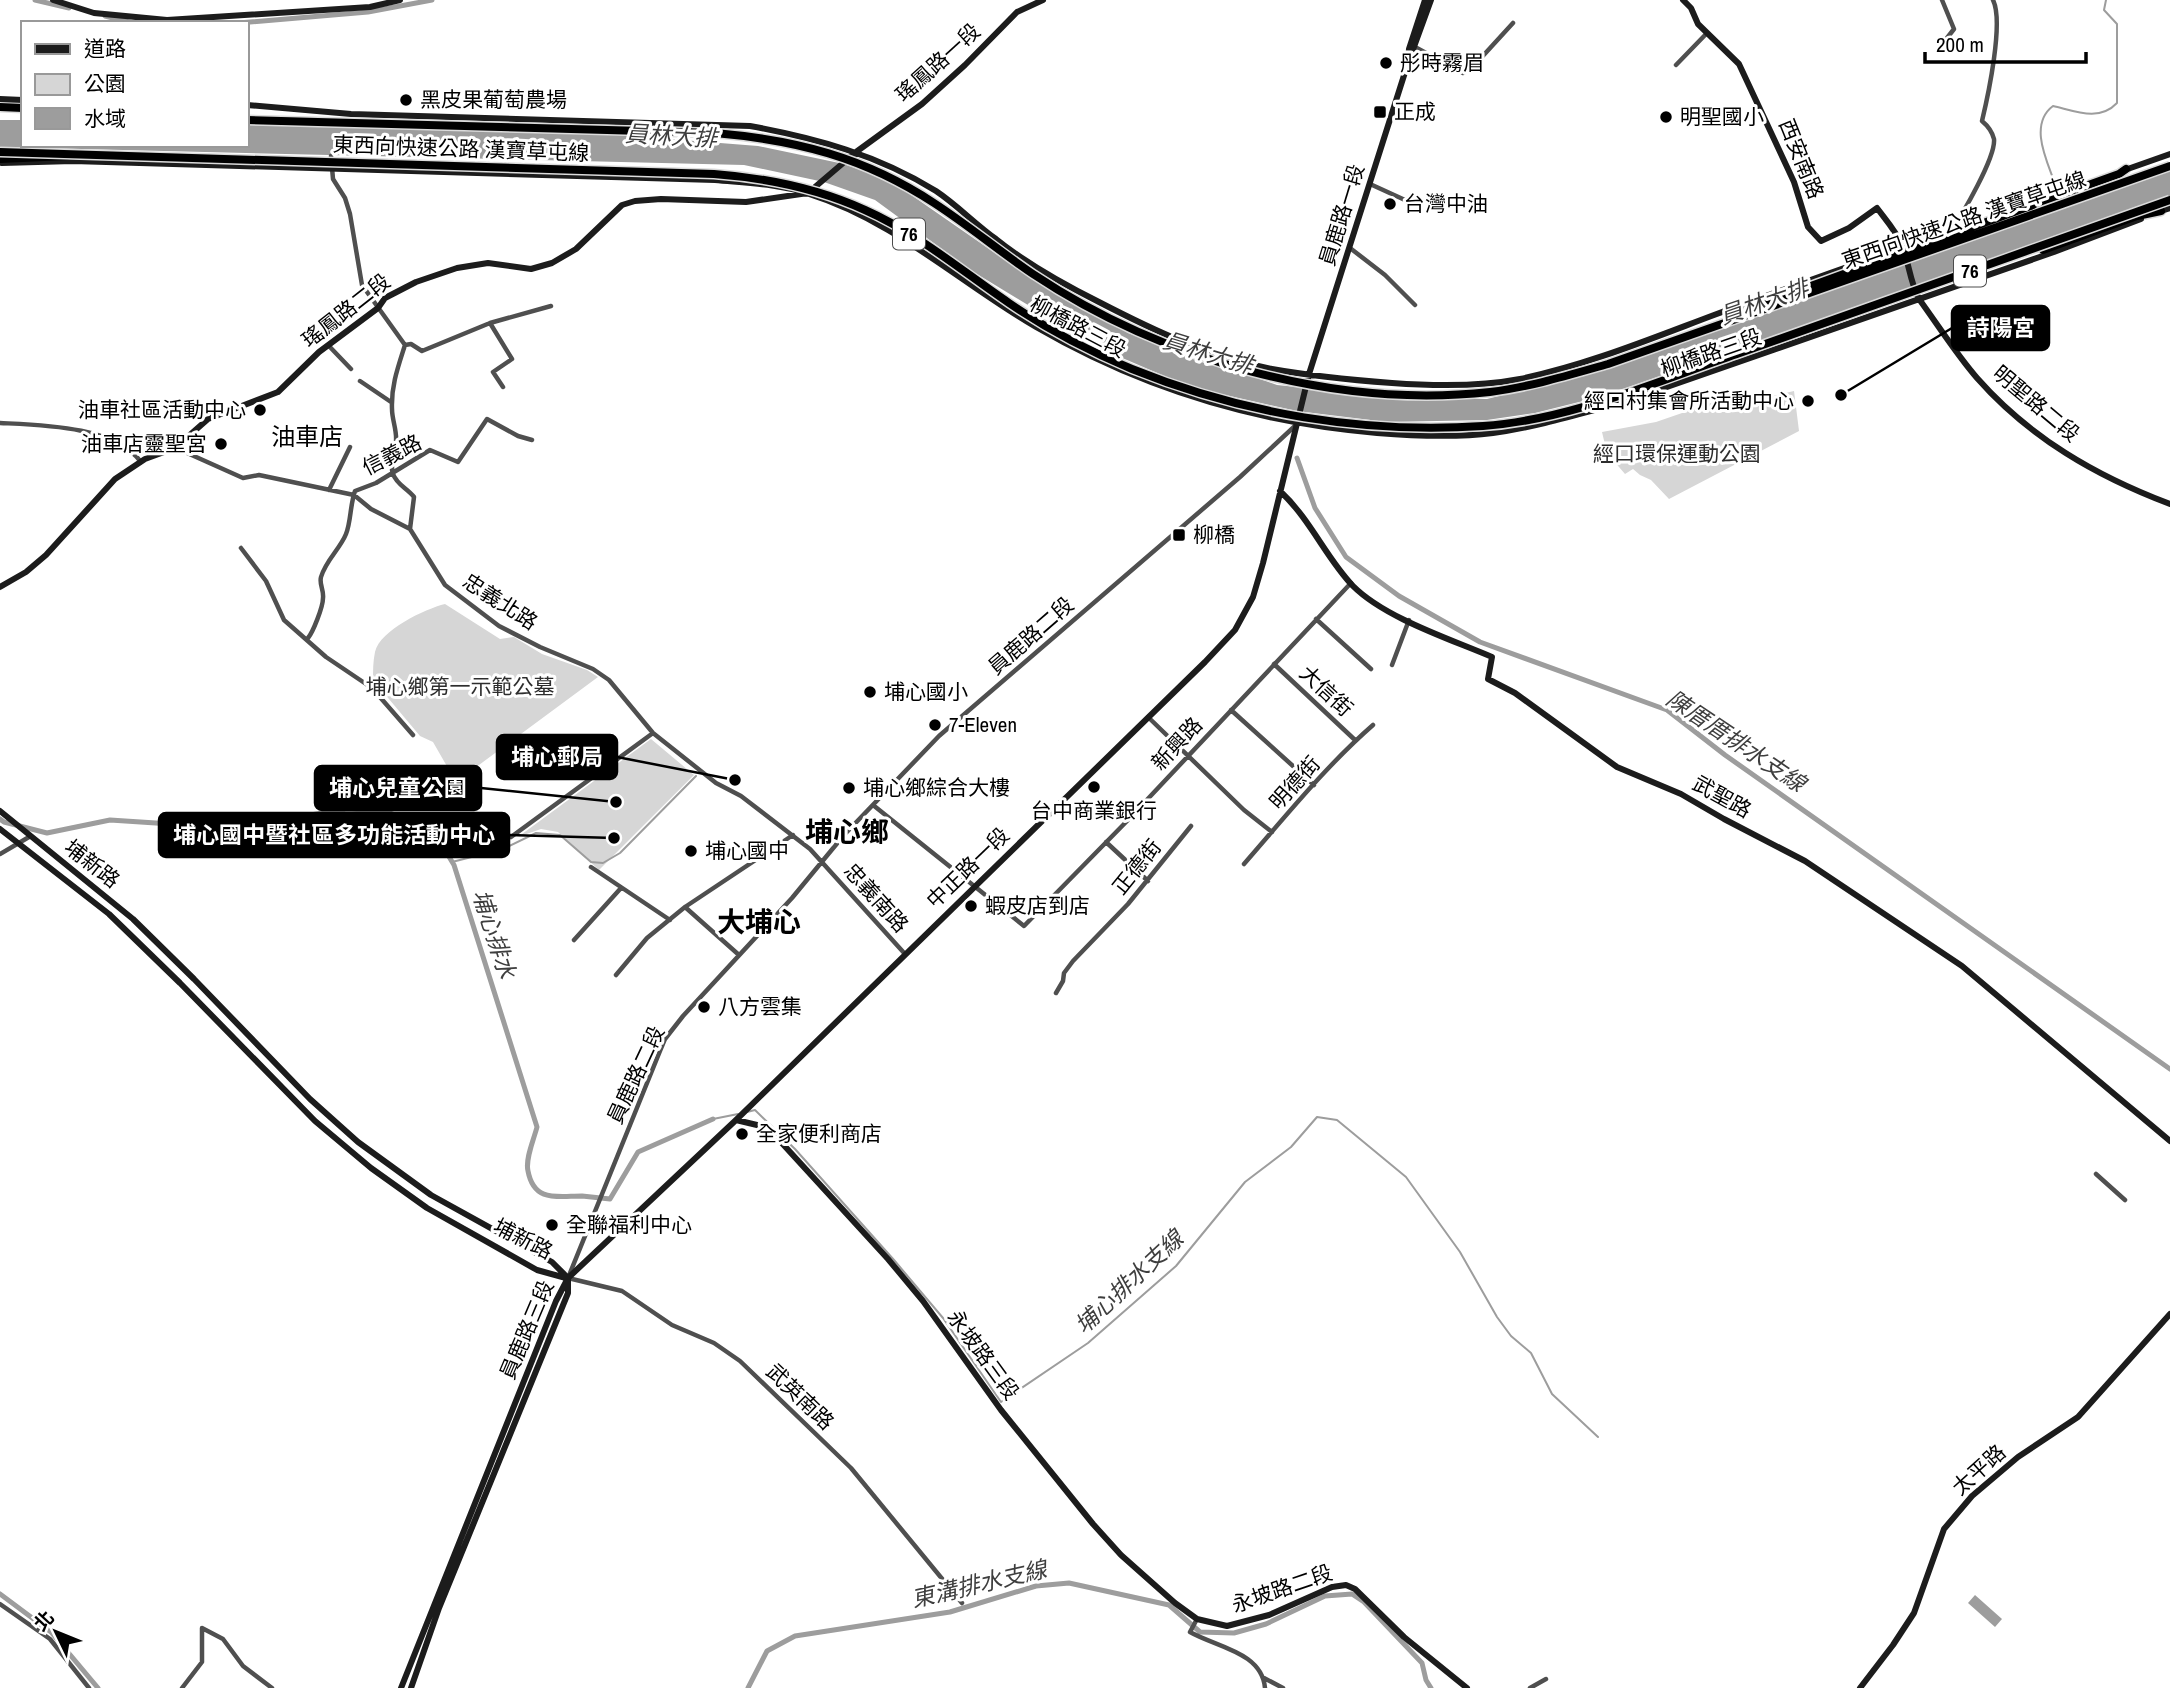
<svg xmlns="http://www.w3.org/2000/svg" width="2170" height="1688" viewBox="0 0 2170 1688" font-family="'Archivo Narrow','Noto Sans TC',sans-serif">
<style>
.green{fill:#d6d6d6}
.water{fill:#9d9d9d}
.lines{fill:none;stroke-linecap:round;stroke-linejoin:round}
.stream{stroke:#9d9d9d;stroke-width:2}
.canal{stroke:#9d9d9d;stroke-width:5}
.highway-casing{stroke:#dbdbdb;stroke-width:11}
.street{stroke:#4f4f4f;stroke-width:4.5}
.secondary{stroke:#1c1c1c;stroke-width:6}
.highway{stroke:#000;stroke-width:8}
.highway-bridge-casing{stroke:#dbdbdb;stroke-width:11;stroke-linecap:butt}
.highway-bridge{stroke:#000;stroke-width:8}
.poi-dot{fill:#000;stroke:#fff;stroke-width:2.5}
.labels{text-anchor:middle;stroke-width:6;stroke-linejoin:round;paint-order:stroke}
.shield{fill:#fff;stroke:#4c4c4c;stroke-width:2}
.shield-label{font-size:19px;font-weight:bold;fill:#000}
.street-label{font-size:21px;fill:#000;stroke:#fff}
.poi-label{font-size:21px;fill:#000;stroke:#fff;text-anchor:start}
.park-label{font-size:21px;fill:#2d2d2d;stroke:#fff}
.water-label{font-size:23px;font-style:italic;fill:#3e3e3e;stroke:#fff}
.quarter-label{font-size:24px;fill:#000;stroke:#fff}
.district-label{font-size:28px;font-weight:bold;fill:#000;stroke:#fff}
.leader{fill:none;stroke:#000;stroke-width:2.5}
.callout-dot{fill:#000;stroke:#fff;stroke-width:2.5}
.callout{fill:#000;stroke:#000;stroke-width:2.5}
.callout-label{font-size:23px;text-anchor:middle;font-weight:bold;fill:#fff}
</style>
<rect width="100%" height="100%" fill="#fff"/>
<path class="green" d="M 1794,391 L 1799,431 L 1669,499 L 1651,480 L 1640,475 L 1633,469 L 1625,474 L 1607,453 L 1602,432 L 1656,422 L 1714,402 L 1752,401 Z
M 445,604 L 500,639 L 514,637 L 542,654 L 587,670 L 598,677 L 456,782 L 433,742 L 420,736 L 373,680 C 373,671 373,661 375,652 C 380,630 425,609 445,604 Z
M 651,739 L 694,775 L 599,870 L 558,832 L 541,829 L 518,837 Z"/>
<path class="water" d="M 0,120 L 23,120 L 23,145 L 247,145 L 247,125 L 594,133 L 758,146 L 844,164 L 891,181 L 1031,278 L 1128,333 L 1277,385 L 1412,399 L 1487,399 L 1576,377 L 2170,169 L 2170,198 L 1603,396 L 1535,413 L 1487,420 L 1387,422 L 1297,411 L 1190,387 L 1099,348 L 972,271 L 875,200 L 824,182 L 744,165 L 0,147 Z
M 1975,1595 L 2002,1619 L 1995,1627 L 1968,1603 Z"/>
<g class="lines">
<path class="stream" d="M 2054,181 C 2046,159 2029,124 2053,106 C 2075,111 2099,122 2117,103 L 2117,24 L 2104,10 L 2106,0
M 452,862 L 503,849 L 536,833 L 560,835 L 591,862 L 603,863 L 620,853 L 696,776
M 747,1112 L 755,1110 L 795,1149 L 894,1260 L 943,1318 L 1001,1402 L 1088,1343 L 1176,1266 L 1245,1182 L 1291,1147 L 1317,1117 L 1337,1120 L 1406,1177 L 1460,1252 L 1497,1317 L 1511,1336 L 1531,1353 L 1552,1394 L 1598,1437
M 713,1119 L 738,1114"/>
<path class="canal" d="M 35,0 L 69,8
M 105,16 L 133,23
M 238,23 L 368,12 L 432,0
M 1297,458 L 1315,508 L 1346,557 L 1399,596 L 1480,642 L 1667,710 L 1725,755 L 2170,1069
M 0,819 L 4,822 L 47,833 L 110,820 L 232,828 L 347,809 L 386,811 L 420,827 L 439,840 L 454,865 L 537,1127 C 534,1139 525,1159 528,1171 C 534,1203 558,1196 582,1196 C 591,1197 601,1198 610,1199 L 638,1152 L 713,1119
M 0,1594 L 51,1632 L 98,1688
M 748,1688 L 767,1651 L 795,1636 L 950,1612 L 1036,1586 L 1069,1583 L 1169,1605 L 1200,1632 L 1234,1633 L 1266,1624 L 1325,1596 L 1352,1594 L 1364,1602 L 1422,1663 L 1426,1680 L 1431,1688"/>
<defs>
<path id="highway" d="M 0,107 L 23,108
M 0,159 L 67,156
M 2033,205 L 2119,174 L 2126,169
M 2043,250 L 2137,216 L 2161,211"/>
</defs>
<use href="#highway" class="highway-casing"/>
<path class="street" d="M 1415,47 L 1463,73 L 1470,70 L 1513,23
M 1940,47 L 1954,29 L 1942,0
M 1676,65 L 1707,33
M 331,156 L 333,179 L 345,198 L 350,214 L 362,285 L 405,345 C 398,367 391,386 392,409 C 392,420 397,430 396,441 C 396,453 389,462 393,474 C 397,485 407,488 414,497 L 410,529
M 1370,184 L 1405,200
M 1951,231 C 1962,215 1996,157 1994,139 C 1992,131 1988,126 1982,121 C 1988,96 2004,22 1993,0
M 1350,248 L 1385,275 L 1415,305
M 490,323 L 512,359 L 493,372 L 503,387
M 328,345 L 351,369
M 405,345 L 411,344 L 422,351 L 490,323 L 551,306
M 360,381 L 391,402
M 0,423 C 41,425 115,426 141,462
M 176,448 L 243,478 L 259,475 L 354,495 L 371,509 L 410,529 L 445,585 L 499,626 L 540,647 L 593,669 L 609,680 L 653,733 L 716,783 L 741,796 L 810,849 L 905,954
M 329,490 L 350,447
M 241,548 L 266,581 L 284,620 L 326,657 L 372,688 L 413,735
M 1316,619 L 1371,669
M 308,638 C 313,632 323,607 323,598 C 324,590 319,584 321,577 C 326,560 340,549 346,534 C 351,522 350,505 355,491 L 376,483 L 430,450 L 458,462 L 487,419 L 518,436 L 532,440
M 1274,664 L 1355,740
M 1392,665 L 1409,620
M 1231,710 L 1314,785
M 1148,717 L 1244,810 L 1272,832
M 873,805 L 1024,926 L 1127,821 L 1351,583
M 511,837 L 653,733
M 1106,842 L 1148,881
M 0,854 L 29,837
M 1244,864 C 1285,817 1326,766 1373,725
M 591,867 L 670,920
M 685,907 L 739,955
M 574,940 L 621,888
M 616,975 L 647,938 L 685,907 L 793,835
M 1056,993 L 1063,981 L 1064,973 L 1073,961 L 1128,904 L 1191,826
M 2096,1174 L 2125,1200
M 962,1603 L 851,1468 L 740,1361 L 714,1343 L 672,1325 L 622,1291 L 568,1278 L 660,1051 L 665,1039 L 683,1016 L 792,898 L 844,835 L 939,736 L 1240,477 L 1296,425
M 0,1604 L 50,1639 L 89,1688
M 1197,1619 L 1190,1632 C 1216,1647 1262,1652 1265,1688
M 1264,1678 L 1283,1688
M 182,1688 L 202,1662 L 202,1628 L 223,1639 L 243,1666 L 272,1688
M 1530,1688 L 1546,1679"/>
<path class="secondary" d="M 53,0 L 94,13 L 167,20 L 370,7 L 400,0
M 1683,0 L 1691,8 L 1698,24 L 1739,64 L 1794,182 L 1808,227 L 1821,241 L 1849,228 L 1877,208 C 1886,220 1896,231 1902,245 C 1909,263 1910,282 1919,299 C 1938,325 1956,354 1977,378 C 2030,438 2096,476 2170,504
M 1408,60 L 1409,49 L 1425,0
M 0,99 L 23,100
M 247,105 L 351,114 L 750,126 C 816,138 878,155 936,191 C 957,205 975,224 996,239 C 1027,264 1063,284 1099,302 C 1153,330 1212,358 1272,369 C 1311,376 1352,380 1392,383 C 1434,386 1479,387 1520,379 C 1587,365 1650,339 1714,315 C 1788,288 1862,261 1937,236
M 2,163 L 73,161 L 715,180 C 746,183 780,184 809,194 C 895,221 960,283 1036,327 C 1141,388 1257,423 1377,433 C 1415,436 1454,438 1493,433 C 1536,427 1579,414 1621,403 L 2054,252 L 2141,219
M 2122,171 L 2170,154
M 2158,212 L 2170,208
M 1280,491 C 1311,520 1326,558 1353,586 C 1385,618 1450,639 1492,657 L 1488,679 L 1515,693 L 1617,767 L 1681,794 L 1724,819 L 1805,861 L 1962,966 L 2170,1141
M 0,587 L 26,572 L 46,555 L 115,479 L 145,459 L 175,448 L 208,419 L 278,392 L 319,352 L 378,308 L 385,298 L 416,282 L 457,268 L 488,263 L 531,269 L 552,263 L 576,249 L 622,205 L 635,201 L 661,199 L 746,202 L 808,193 L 856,152 L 922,104 L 965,65 L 1017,12 L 1043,0
M 0,811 L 133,919 L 194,979 L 310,1099 L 358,1142 L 431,1195 L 552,1262 L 568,1278
M 0,829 L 109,914 L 180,983 L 315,1121 L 371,1168 L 427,1208 L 537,1270 L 566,1278
M 736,1120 L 757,1125 L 780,1141 L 888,1259 L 923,1301 L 1001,1410 L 1093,1524 L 1121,1555 L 1175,1603 L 1197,1619 L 1227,1626 L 1269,1615 L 1332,1587 L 1346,1585 L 1355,1589 L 1404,1637 L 1467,1688
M 401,1688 L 556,1301 L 568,1278 L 736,1120 L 1205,662 L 1235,630 L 1253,597 L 1263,563 L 1309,374 L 1407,66 L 1431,0
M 411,1688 L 439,1608 L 568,1293 L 568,1279
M 1860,1688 L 1893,1645 L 1914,1613 L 1944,1529 L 1972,1496 L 2018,1457 L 2078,1417 L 2170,1314"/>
<use href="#highway" class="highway"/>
<defs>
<path id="highway-bridge" d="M 247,120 L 715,133 C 796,140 864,157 934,203 C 968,225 999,251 1033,274 C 1162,360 1335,409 1490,392 C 1530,387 1569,375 1608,364 L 2170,166
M 0,152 L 714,174 C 767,178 817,188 865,210 C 917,233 962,271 1009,303 C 1047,329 1089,351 1132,369 C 1243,414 1363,434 1483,426 C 1570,420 1655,382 1737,354 C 1881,304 2025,251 2170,200
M 1734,314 L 2033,205"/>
</defs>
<use href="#highway-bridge" class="highway-bridge-casing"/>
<use href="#highway-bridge" class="highway-bridge"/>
</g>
<g class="poi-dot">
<circle cx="1386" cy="63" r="7"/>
<circle cx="406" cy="100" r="7"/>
<rect x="1373" y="105" width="14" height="14" rx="3.5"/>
<circle cx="1666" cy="117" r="7"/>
<circle cx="1390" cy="204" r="7"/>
<circle cx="1808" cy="401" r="7"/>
<circle cx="260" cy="410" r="7"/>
<circle cx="221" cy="444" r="7"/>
<rect x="1172" y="528" width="14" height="14" rx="3.5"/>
<circle cx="870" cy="692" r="7"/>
<circle cx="935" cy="725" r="7"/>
<circle cx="1094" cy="787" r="7"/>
<circle cx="849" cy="788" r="7"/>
<circle cx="691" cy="851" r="7"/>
<circle cx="971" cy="906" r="7"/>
<circle cx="704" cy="1007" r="7"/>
<circle cx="742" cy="1134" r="7"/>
<circle cx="552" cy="1225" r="7"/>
</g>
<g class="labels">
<g class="shield">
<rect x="893" y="218.5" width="32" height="31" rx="5"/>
<rect x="1954" y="255.5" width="32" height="31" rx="5"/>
</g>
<g class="shield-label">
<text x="909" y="241">76</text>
<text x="1970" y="278">76</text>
</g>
<g class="street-label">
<text transform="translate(938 63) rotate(-42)" y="7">瑤鳳路一段</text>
<text transform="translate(461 149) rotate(2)" y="7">東西向快速公路 漢寶草屯線</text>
<text transform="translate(1801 159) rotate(68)" y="7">西安南路</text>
<text transform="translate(1342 215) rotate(-73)" y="7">員鹿路一段</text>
<text transform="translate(1964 220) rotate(-19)" y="7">東西向快速公路 漢寶草屯線</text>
<text transform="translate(346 311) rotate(-38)" y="7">瑤鳳路二段</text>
<text transform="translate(1078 327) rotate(28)" y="7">柳橋路三段</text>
<text transform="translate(1711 353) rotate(-19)" y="7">柳橋路三段</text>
<text transform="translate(2036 404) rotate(40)" y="7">明聖路二段</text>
<text transform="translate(392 455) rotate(-27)" y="7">信義路</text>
<text transform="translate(500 602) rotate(33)" y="7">忠義北路</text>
<text transform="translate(1031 636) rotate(-41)" y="7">員鹿路二段</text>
<text transform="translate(1326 691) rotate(43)" y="7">大信街</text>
<text transform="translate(1177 744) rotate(-47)" y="7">新興路</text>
<text transform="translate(1295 783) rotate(-48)" y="7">明德街</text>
<text transform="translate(1722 797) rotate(29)" y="7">武聖路</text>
<text transform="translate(92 864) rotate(38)" y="7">埔新路</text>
<text transform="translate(1137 867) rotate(-51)" y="7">正德街</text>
<text transform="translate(968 868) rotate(-44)" y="7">中正路一段</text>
<text transform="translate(876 898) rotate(48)" y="7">忠義南路</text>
<text transform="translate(636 1075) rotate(-65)" y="7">員鹿路二段</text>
<text transform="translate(523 1239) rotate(27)" y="7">埔新路</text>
<text transform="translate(527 1330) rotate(-67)" y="7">員鹿路三段</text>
<text transform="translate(983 1355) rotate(54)" y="7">永坡路三段</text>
<text transform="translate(800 1397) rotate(44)" y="7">武英南路</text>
<text transform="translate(1979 1470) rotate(-42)" y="7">太平路</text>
<text transform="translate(1282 1589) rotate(-19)" y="7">永坡路二段</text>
</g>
<g class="poi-label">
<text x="1400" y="70">彤時霧眉</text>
<text x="420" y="107">黑皮果葡萄農場</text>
<text x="1394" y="119">正成</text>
<text x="1680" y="124">明聖國小</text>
<text x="1404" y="211">台灣中油</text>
<text x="1794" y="408" text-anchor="end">經口村集會所活動中心</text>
<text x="246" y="417" text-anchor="end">油車社區活動中心</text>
<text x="207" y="451" text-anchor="end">油車店靈聖宮</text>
<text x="1193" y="542">柳橋</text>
<text x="884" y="699">埔心國小</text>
<text x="949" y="732">7-Eleven</text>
<text x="863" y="795">埔心鄉綜合大樓</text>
<text x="1094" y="818" text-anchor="middle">台中商業銀行</text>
<text x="705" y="858">埔心國中</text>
<text x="985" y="913">蝦皮店到店</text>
<text x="718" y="1014">八方雲集</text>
<text x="756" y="1141">全家便利商店</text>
<text x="566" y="1232">全聯福利中心</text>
</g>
<g class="park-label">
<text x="1677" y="461">經口環保運動公園</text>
<text x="460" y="694">埔心鄉第一示範公墓</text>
</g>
<g class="water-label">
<text transform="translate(671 136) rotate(3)" y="8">員林大排</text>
<text transform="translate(1764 302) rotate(-19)" y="8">員林大排</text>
<text transform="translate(1208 353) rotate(17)" y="8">員林大排</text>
<text transform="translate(1736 741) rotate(34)" y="8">陳厝厝排水支線</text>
<text transform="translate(494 934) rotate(72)" y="8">埔心排水</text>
<text transform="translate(1129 1282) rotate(-43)" y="8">埔心排水支線</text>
<text transform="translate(979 1584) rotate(-13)" y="8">東溝排水支線</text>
</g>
<g class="quarter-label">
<text x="307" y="445">油車店</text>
</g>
<g class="district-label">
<text x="847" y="842">埔心鄉</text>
<text x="759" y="932">大埔心</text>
</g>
</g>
<path class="leader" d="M1841 395L1952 328M735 780L617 757M616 802L481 788M614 838L509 835"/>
<g class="callout-dot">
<circle cx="1841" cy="395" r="7"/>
<circle cx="735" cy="780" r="7"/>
<circle cx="616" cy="802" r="7"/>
<circle cx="614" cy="838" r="7"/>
</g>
<g class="callout">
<rect x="1952" y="306" width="97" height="44" rx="7"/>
<rect x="497" y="735" width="120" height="44" rx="7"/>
<rect x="315" y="766" width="166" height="44" rx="7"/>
<rect x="159" y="813" width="350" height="44" rx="7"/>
</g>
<g class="callout-label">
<text x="2001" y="336">詩陽宮</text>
<text x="557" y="765">埔心郵局</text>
<text x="398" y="796">埔心兒童公園</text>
<text x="334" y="843">埔心國中暨社區多功能活動中心</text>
</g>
<rect x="21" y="21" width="228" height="126" fill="#ffffff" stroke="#999999" stroke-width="2"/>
<rect x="35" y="44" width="35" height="10" fill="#1c1c1c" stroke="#999999" stroke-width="2"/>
<text x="84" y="56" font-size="21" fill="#000000">道路</text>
<rect x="35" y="74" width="35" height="21" fill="#d6d6d6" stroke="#999999" stroke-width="2"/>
<text x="84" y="91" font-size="21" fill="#000000">公園</text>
<rect x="35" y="108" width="35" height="21" fill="#9d9d9d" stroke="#999999" stroke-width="2"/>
<text x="84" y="126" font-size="21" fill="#000000">水域</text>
<g transform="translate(56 1632) rotate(313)" stroke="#ffffff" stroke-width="5" paint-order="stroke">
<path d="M0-5L12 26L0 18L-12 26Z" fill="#000000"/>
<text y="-10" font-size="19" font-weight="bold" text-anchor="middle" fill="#000000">北</text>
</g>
<path d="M1925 52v10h161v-10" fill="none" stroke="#000000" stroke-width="3.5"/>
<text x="1936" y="52" font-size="21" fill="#000000" stroke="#ffffff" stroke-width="5" paint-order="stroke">200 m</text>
</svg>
